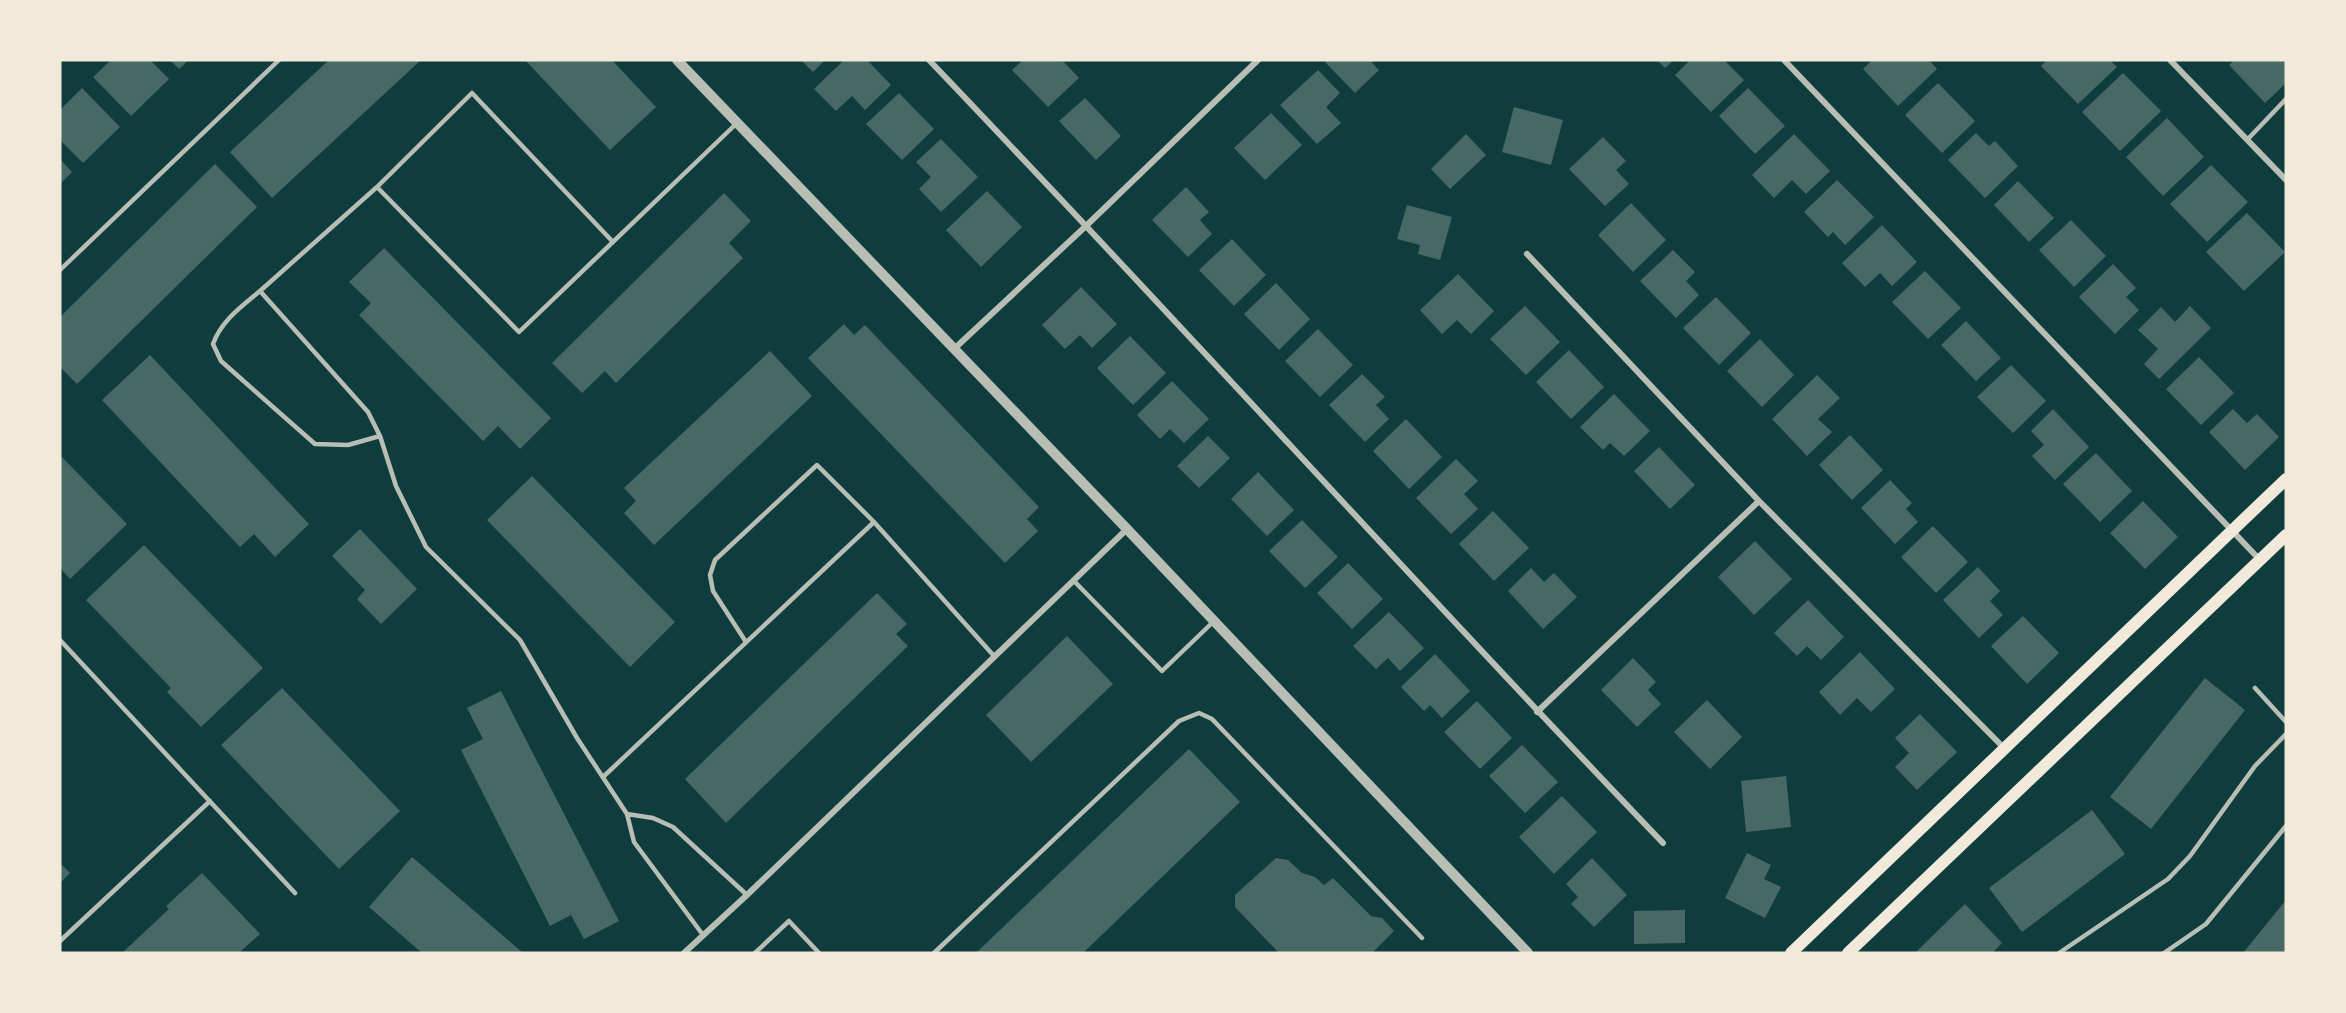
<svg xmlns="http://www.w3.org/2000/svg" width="2346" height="1013" viewBox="0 0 2346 1013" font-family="'Noto Sans',sans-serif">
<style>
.building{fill:#486865}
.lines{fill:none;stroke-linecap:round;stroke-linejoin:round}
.service{stroke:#b8beb3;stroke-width:4.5}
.minor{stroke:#b8beb3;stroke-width:6}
.tertiary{stroke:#b8beb3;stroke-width:10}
.secondary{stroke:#f1e9da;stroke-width:12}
</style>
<rect width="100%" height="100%" fill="#0f3d3e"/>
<path class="building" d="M 111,60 L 150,60 L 169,79 L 131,116 L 93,77 Z
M 170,60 L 189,60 L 179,69 Z
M 329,60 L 421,60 L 272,198 L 230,152 Z
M 525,60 L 612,60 L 656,107 L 610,150 Z
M 801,60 L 825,60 L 813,72 Z
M 844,60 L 867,60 L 891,85 L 865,110 L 852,96 L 836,111 L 814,89 Z
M 1023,60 L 1062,60 L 1079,78 L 1048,107 L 1012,70 Z
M 1327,60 L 1375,60 L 1372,63 L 1379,70 L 1355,93 L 1325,62 Z
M 1657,60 L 1674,60 L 1665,68 Z
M 1690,60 L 1724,60 L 1744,80 L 1711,112 L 1675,75 Z
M 1872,60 L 1929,60 L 1937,69 L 1898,106 L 1863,69 Z
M 2047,60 L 2110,60 L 2117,67 L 2078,104 L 2041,66 Z
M 2234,60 L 2286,60 L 2286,83 L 2265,103 L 2229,65 Z
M 1318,70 L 1340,93 L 1326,107 L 1341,123 L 1317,144 L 1280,105 Z
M 2123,73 L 2161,111 L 2120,151 L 2082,112 Z
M 1938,83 L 1975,121 L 1942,153 L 1905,115 Z
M 82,88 L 120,127 L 83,163 L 60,140 L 60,110 Z
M 1748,88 L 1785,126 L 1755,154 L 1719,116 Z
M 899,93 L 934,129 L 902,160 L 866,124 Z
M 1085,98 L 1121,136 L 1096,160 L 1059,121 Z
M 1514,107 L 1563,120 L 1551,165 L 1502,152 Z
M 1271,113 L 1302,145 L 1265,180 L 1234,148 Z
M 2167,118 L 2204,157 L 2163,196 L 2126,157 Z
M 1976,133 L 1989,146 L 1995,141 L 2018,166 L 1985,198 L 1948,160 Z
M 1466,134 L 1486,155 L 1450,189 L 1431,169 Z
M 1794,134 L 1830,171 L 1806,194 L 1792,180 L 1774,198 L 1752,175 Z
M 1603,137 L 1626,161 L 1616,170 L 1629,184 L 1605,206 L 1569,169 Z
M 941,139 L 978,177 L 941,212 L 919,189 L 931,177 L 916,162 Z
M 60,159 L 72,172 L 60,184 Z
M 215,164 L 257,207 L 77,384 L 60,367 L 60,317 Z
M 2211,165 L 2248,202 L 2207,242 L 2170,204 Z
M 1837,180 L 1874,217 L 1845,245 L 1833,232 L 1828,237 L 1804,212 Z
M 2018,181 L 2054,218 L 2029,242 L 1994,205 Z
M 1186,187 L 1209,212 L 1200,220 L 1212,234 L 1188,257 L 1152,220 Z
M 987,191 L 1022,227 L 981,267 L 946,230 Z
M 724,193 L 751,221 L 729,243 L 743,258 L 616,383 L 605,371 L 582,393 L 552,363 Z
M 1631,203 L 1666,240 L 1633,272 L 1598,235 Z
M 1407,205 L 1452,217 L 1440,260 L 1418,254 L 1420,245 L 1397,239 Z
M 2247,213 L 2285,252 L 2244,291 L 2206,252 Z
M 2071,220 L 2106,256 L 2074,287 L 2039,250 Z
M 1882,225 L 1917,262 L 1892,286 L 1880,273 L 1865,287 L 1842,263 Z
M 1232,239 L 1266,275 L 1234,306 L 1199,270 Z
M 384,248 L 551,418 L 520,449 L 498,426 L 483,441 L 359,315 L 371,303 L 349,282 Z
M 1673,250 L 1695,272 L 1686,281 L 1699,295 L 1676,318 L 1640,281 Z
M 2113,264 L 2136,288 L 2126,297 L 2139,310 L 2115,334 L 2079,297 Z
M 1925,271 L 1961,308 L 1928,339 L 1892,302 Z
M 1458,274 L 1494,311 L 1471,334 L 1457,320 L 1442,334 L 1420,310 Z
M 1276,283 L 1310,319 L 1279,350 L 1244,314 Z
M 1081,287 L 1117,324 L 1092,348 L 1080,335 L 1065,349 L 1042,325 Z
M 1716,297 L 1751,333 L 1719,365 L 1683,328 Z
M 1525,306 L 1560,342 L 1526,375 L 1490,339 Z
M 2190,306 L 2211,328 L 2159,379 L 2144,364 L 2158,349 L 2138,330 L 2161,307 L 2175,322 Z
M 1966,321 L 2001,358 L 1976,381 L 1941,345 Z
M 844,324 L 854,335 L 865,325 L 1039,507 L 1027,519 L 1038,531 L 1005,563 L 808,358 Z
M 1318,329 L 1353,365 L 1320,397 L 1285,361 Z
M 1130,336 L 1166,373 L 1133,405 L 1097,368 Z
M 1760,339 L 1794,375 L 1762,407 L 1727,371 Z
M 1569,350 L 1604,387 L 1571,419 L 1536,382 Z
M 770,351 L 812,396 L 654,545 L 624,513 L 636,501 L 624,488 Z
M 150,355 L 309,524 L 275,557 L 254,534 L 240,547 L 102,400 Z
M 2199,357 L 2234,393 L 2201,425 L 2166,389 Z
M 2011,365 L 2046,401 L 2013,433 L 1977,397 Z
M 1362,374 L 1385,397 L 1376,405 L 1389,419 L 1365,442 L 1329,405 Z
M 1817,375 L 1840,398 L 1818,419 L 1832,432 L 1807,456 L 1772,419 Z
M 1172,381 L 1209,419 L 1184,443 L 1170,429 L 1160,439 L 1137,415 Z
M 1614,394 L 1650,431 L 1624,456 L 1610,443 L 1603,450 L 1580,427 Z
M 2053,409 L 2089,447 L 2055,480 L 2032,456 L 2044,445 L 2031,431 Z
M 2233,409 L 2247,423 L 2257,414 L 2279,437 L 2245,470 L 2209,432 Z
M 1406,419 L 1442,457 L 1409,489 L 1373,451 Z
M 1850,435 L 1883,470 L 1852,500 L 1819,465 Z
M 1208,436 L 1230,458 L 1199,488 L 1177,466 Z
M 1659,447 L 1695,485 L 1670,509 L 1634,471 Z
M 2096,453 L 2132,491 L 2100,522 L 2063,484 Z
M 60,455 L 127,524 L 70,579 L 60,568 Z
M 1456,459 L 1478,481 L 1464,494 L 1478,509 L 1451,534 L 1416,498 Z
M 1258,472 L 1294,510 L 1267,536 L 1231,499 Z
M 532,476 L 675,622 L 630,667 L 487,520 Z
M 1890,480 L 1912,503 L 1906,509 L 1918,522 L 1895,544 L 1861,508 Z
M 2143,501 L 2178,537 L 2145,569 L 2110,533 Z
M 1493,511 L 1529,548 L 1494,581 L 1459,544 Z
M 1302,520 L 1338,557 L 1305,588 L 1269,551 Z
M 1933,526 L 1968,562 L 1936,593 L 1901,557 Z
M 360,529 L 417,589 L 381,624 L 357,599 L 365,590 L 332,556 Z
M 1755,541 L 1792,579 L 1754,615 L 1718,577 Z
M 144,545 L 263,668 L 201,727 L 167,692 L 171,688 L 86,600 Z
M 1348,563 L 1383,599 L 1352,629 L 1317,593 Z
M 1978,567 L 2000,591 L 1990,601 L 2003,615 L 1979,638 L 1943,600 Z
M 1531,568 L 1544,582 L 1554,573 L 1577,597 L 1543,629 L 1508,591 Z
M 877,593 L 907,624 L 896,634 L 908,646 L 726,823 L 685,779 Z
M 1808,600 L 1844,637 L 1821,660 L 1807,646 L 1797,656 L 1774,633 Z
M 1389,612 L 1424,648 L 1400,671 L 1388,658 L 1376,669 L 1353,646 Z
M 2023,616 L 2059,653 L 2027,684 L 1991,646 Z
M 1067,636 L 1113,684 L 1031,762 L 986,715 Z
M 1860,652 L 1895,689 L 1871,712 L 1857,698 L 1840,715 L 1819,692 Z
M 1435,654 L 1470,691 L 1442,718 L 1430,705 L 1424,711 L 1401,687 Z
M 1633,658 L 1656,682 L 1648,690 L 1661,704 L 1637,727 L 1601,690 Z
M 2205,678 L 2245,710 L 2151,829 L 2110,797 Z
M 282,688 L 400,811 L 339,869 L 221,745 Z
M 501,691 L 619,921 L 584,939 L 571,915 L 550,926 L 461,750 L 483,739 L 467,708 Z
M 1707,700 L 1742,737 L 1710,769 L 1674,732 Z
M 1477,701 L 1512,738 L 1480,769 L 1444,732 Z
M 1920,714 L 1957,752 L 1917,790 L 1895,767 L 1909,753 L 1895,738 Z
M 1522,745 L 1558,782 L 1525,813 L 1489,776 Z
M 1189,749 L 1240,802 L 1083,953 L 976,953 Z
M 1786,776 L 1791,827 L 1746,832 L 1741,781 Z
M 1562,796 L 1597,832 L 1554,874 L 1519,837 Z
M 2092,810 L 2125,854 L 2022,932 L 1989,888 Z
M 1747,853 L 1771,865 L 1764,879 L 1781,887 L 1765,918 L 1725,898 Z
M 412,857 L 523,953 L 422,953 L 369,907 Z
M 1276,858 L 1288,860 L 1302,873 L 1315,877 L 1324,885 L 1333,878 L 1371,916 L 1382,918 L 1394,931 L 1372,953 L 1279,953 L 1235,907 L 1235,895 Z
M 1592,858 L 1627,895 L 1594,927 L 1571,904 L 1578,897 L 1566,884 Z
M 60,863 L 70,873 L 60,883 Z
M 202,873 L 260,934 L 239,953 L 122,953 L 169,909 L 166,906 Z
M 2286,900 L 2286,953 L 2243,953 Z
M 1965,904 L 2002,943 L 1992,953 L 1915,953 Z
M 1685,910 L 1685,943 L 1634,944 L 1634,911 Z"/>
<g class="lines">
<path class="service" d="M 2247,140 L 2286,99
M 377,187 L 472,93 L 613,242
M 60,270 L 279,60
M 260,291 C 242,306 221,321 213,344 L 221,361 L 315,444 L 348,445 L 380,436
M 1074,581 L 1162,671 L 1213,622
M 60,640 L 295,893
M 746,642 L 713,591 L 710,575 L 715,560 L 817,465 L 874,522 L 994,656
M 2255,688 L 2286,722
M 603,777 L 874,522
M 627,814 L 653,818 L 673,827 L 747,895
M 703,935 L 634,842 L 627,814 L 577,738 L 520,640 L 426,547 L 396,486 L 380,436 L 368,412 L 260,291 L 377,187 L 519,332 L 737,123
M 60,941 L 210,801
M 755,953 L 789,921 L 819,953
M 934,953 L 1179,721 L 1199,713 L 1212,719 L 1422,938
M 2059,953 L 2168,879 L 2190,856 L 2255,766 L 2286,734
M 2164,953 L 2206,924 L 2286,826"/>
<path class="minor" d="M 929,60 C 1176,318 1416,585 1663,843
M 1784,60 L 2260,560
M 2170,60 L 2286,180
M 1527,254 L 1759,501 L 2005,749
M 954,349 L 1087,225 L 1258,60
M 1537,712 L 1759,501
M 684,953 L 747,895 L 1127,529"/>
<path class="tertiary" d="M 677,60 L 1127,529 L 1528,953"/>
<path class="secondary" d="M 1791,953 L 2286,479
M 1848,953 L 2286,535"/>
</g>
<rect width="2346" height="1013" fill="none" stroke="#f1e9da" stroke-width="123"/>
</svg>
